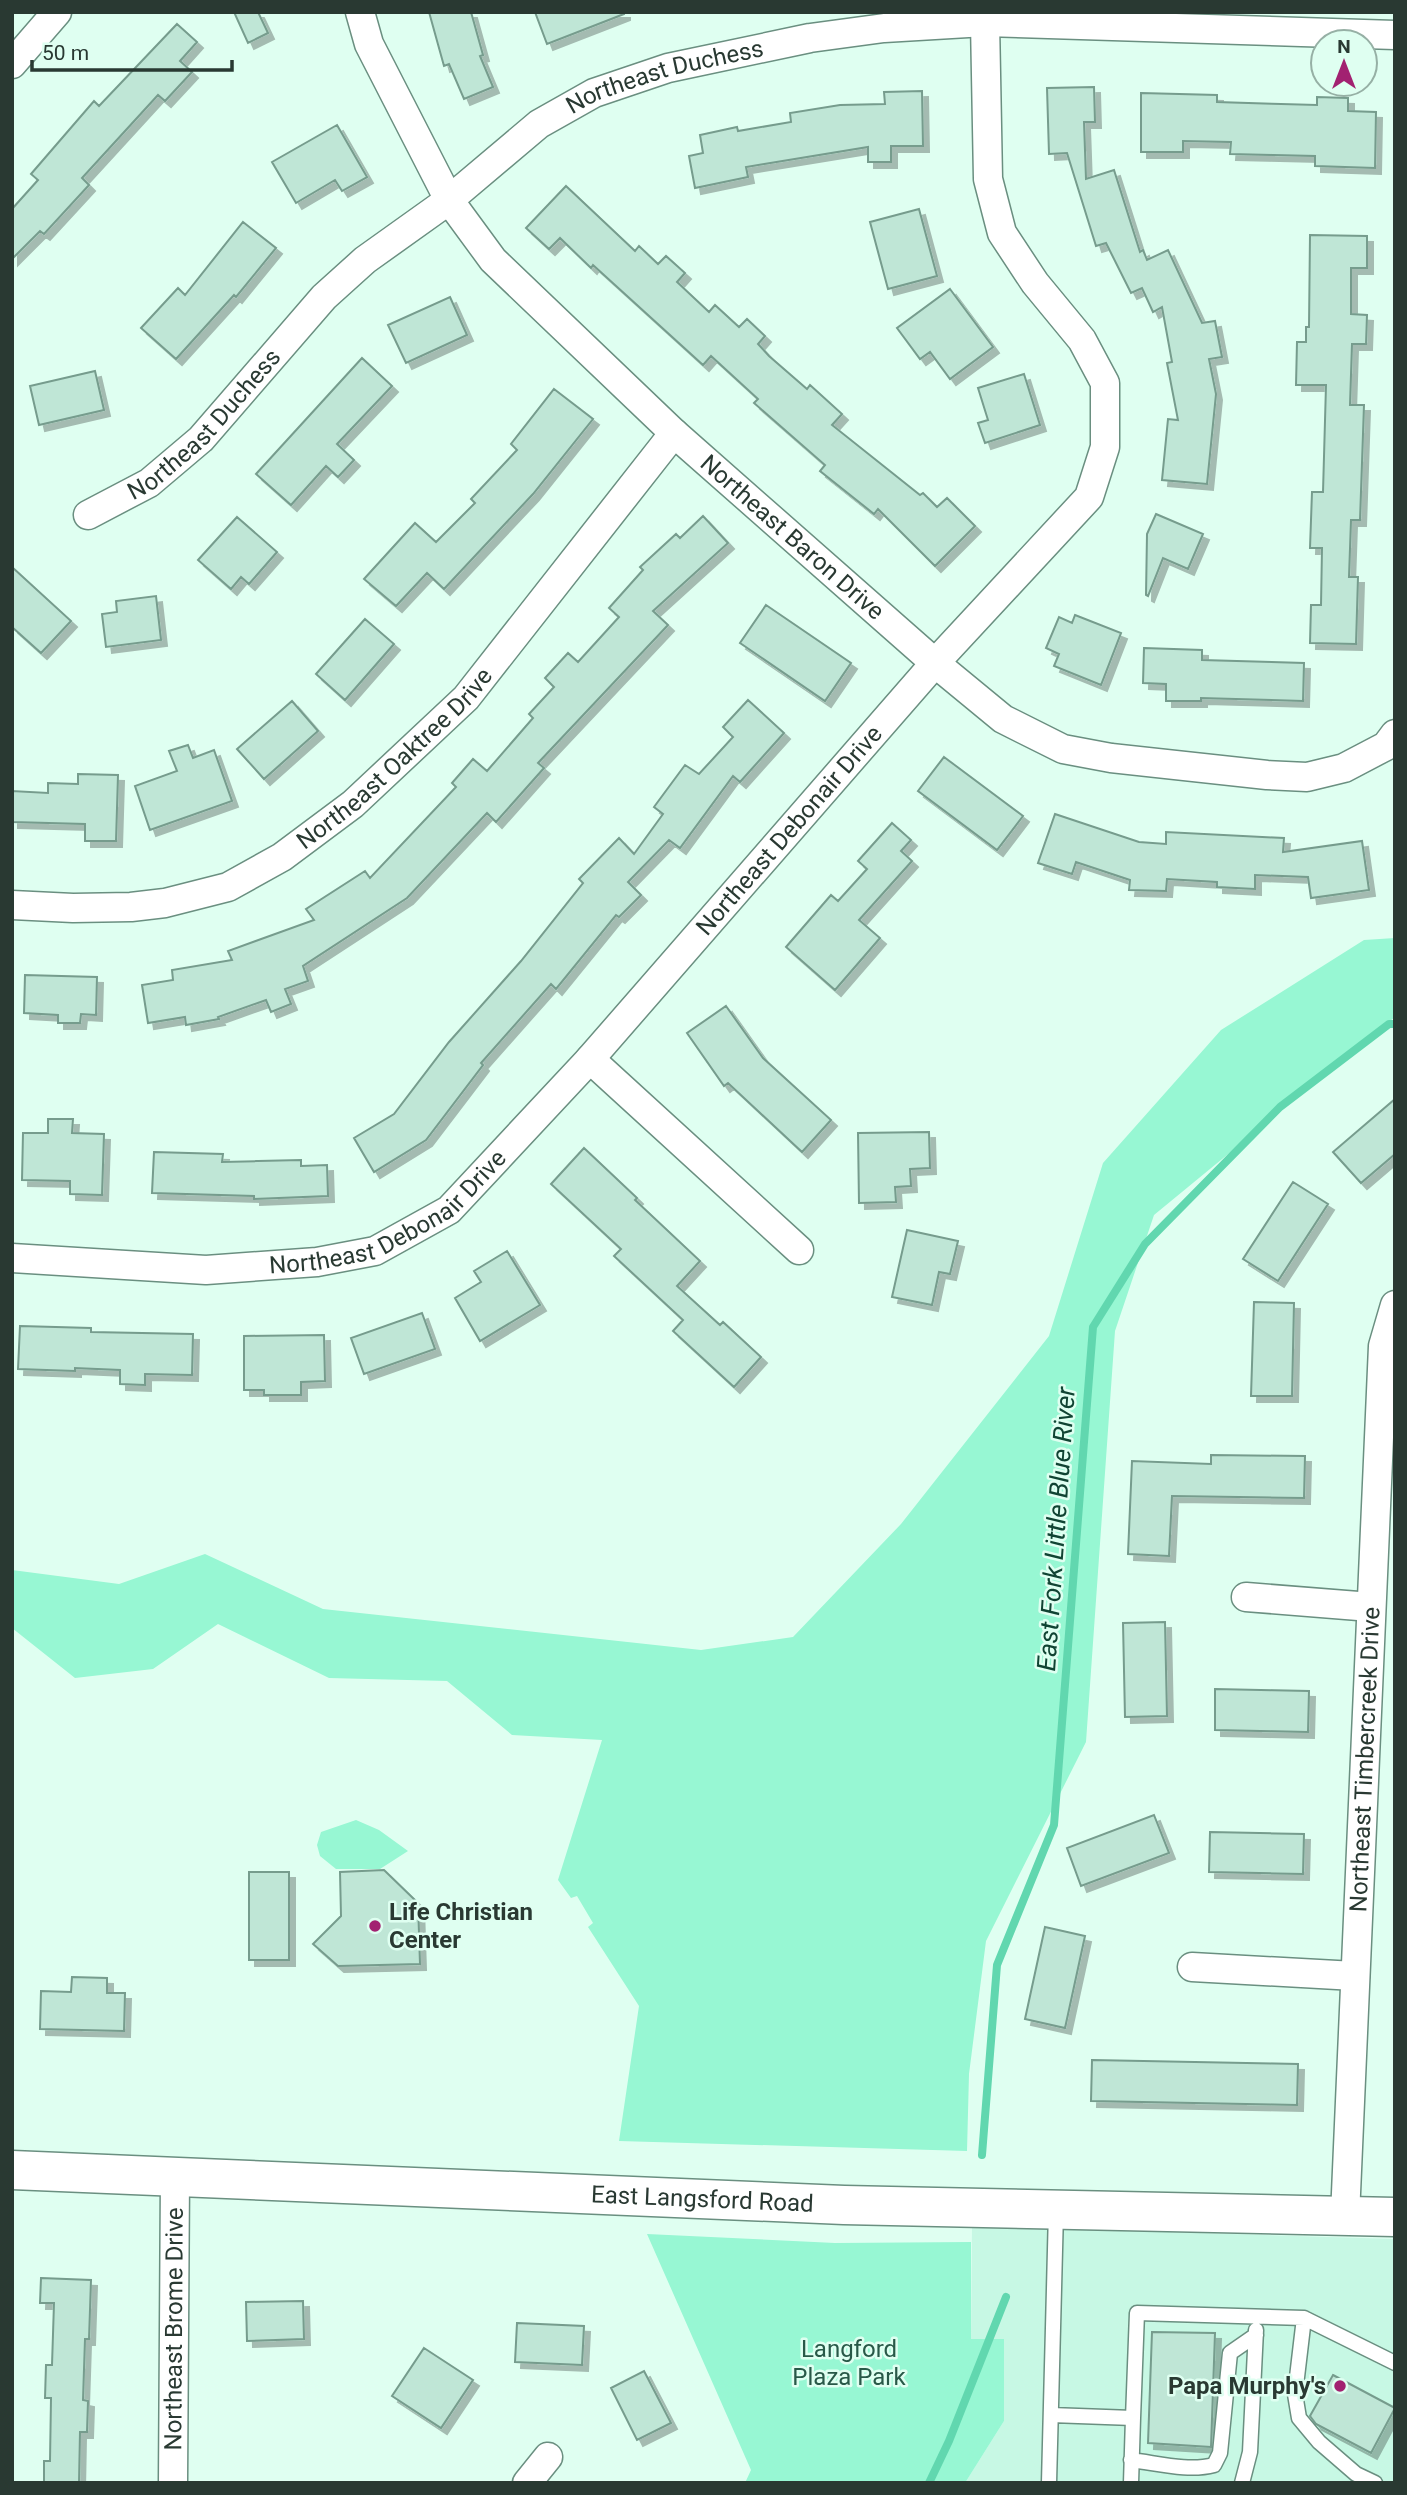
<svg xmlns="http://www.w3.org/2000/svg" width="1407" height="2495" viewBox="0 0 1407 2495" font-family="Roboto,sans-serif">
<style>
.built{fill:#c7f8e4}
.green{fill:#97f7d3}
.lines{fill:none;stroke-linecap:round;stroke-linejoin:round}
.stream{stroke:#61d7af;stroke-width:8}
.building{fill:#bfe6d6;stroke:#769c8d;stroke-width:2;filter:url(#shadow)}
.lane-casing{stroke:#6a8f80;stroke-width:17}
.street-casing{stroke:#6a8f80;stroke-width:31}
.secondary-casing{stroke:#6a8f80;stroke-width:41}
.lane{stroke:#fff;stroke-width:14}
.street{stroke:#fff;stroke-width:28}
.secondary{stroke:#fff;stroke-width:38}
.poi-dot{fill:#a22171;stroke:#dffff1;stroke-width:2.5}
.labels{text-anchor:middle;stroke-width:5;stroke-linejoin:round;paint-order:stroke}
.street-label{font-size:24px;fill:#293932;stroke:#dffff1}
.poi-label{font-size:24px;font-weight:bold;fill:#293932;stroke:#dffff1;text-anchor:start}
.park-label{font-size:24px;fill:#285948;stroke:#dffff1}
.water-label{font-size:26px;font-style:italic;fill:#104433;stroke:#dffff1}
</style>
<defs>
<filter id="shadow"><feDropShadow dx="6" dy="6" stdDeviation="0" flood-color="#0004"/></filter>
</defs>
<rect width="100%" height="100%" fill="#dffff1"/>
<path class="built" d="M 972,2226 L 1395,2239 L 1395,2483 L 965,2483 L 1004,2421 L 971,2339 Z"/>
<path class="green" d="M 1395,938 L 1395,1017 L 1154,1215 L 1115,1331 L 1086,1742 L 986,1941 L 969,2074 L 967,2151 L 619,2141 L 639,2006 L 588,1927 L 593,1923 L 577,1896 L 571,1898 L 558,1880 L 602,1740 L 512,1735 L 447,1681 L 329,1678 L 218,1624 L 153,1669 L 75,1678 L 12,1628 L 12,1570 L 119,1584 L 205,1554 L 323,1609 L 701,1650 L 793,1637 L 901,1524 L 1049,1336 L 1103,1163 L 1221,1030 L 1364,940 Z
M 356,1820 L 379,1830 L 408,1851 L 380,1869 L 336,1869 L 320,1856 L 317,1845 L 321,1832 Z
M 647,2234 L 835,2243 L 971,2242 L 971,2339 L 1004,2339 L 1004,2421 L 965,2483 L 745,2483 L 751,2470 Z"/>
<g class="lines">
<path class="stream" d="M 982,2155 L 997,1965 L 1054,1825 L 1093,1327 L 1145,1244 L 1280,1107 L 1389,1024 L 1395,1024
M 929,2483 L 949,2441 L 1006,2297"/>
</g>
<path class="building" d="M 234,12 L 258,12 L 268,33 L 248,43 Z
M 429,12 L 471,12 L 483,55 L 480,56 L 493,87 L 464,99 L 449,64 L 444,66 Z
M 535,12 L 624,12 L 624,14 L 547,44 Z
M 177,24 L 197,42 L 180,61 L 192,72 L 165,101 L 158,95 L 82,178 L 89,185 L 44,234 L 40,231 L 12,259 L 12,209 L 38,180 L 31,174 L 94,101 L 99,106 Z
M 1094,87 L 1095,122 L 1084,122 L 1086,179 L 1114,170 L 1140,252 L 1143,250 L 1147,260 L 1168,250 L 1202,323 L 1215,321 L 1222,357 L 1209,359 L 1216,394 L 1207,484 L 1162,480 L 1168,419 L 1178,420 L 1167,363 L 1172,362 L 1162,307 L 1153,312 L 1142,288 L 1131,293 L 1106,243 L 1096,246 L 1067,153 L 1049,154 L 1047,88 Z
M 922,91 L 923,146 L 891,146 L 891,162 L 868,162 L 868,147 L 746,167 L 748,177 L 695,188 L 689,156 L 703,153 L 700,135 L 737,127 L 738,131 L 791,122 L 790,113 L 840,105 L 885,104 L 884,92 Z
M 1141,93 L 1217,95 L 1217,102 L 1317,105 L 1317,97 L 1348,98 L 1348,111 L 1376,112 L 1375,168 L 1315,166 L 1315,156 L 1230,154 L 1231,142 L 1183,141 L 1183,152 L 1141,152 Z
M 337,125 L 367,177 L 342,191 L 335,180 L 296,203 L 272,162 Z
M 566,186 L 635,251 L 639,246 L 658,264 L 666,256 L 685,273 L 677,282 L 709,312 L 715,305 L 739,327 L 747,319 L 765,336 L 758,344 L 769,356 L 807,389 L 810,385 L 842,414 L 832,425 L 920,495 L 923,493 L 937,507 L 947,498 L 975,526 L 935,566 L 878,509 L 874,514 L 820,471 L 825,465 L 754,403 L 758,399 L 711,356 L 703,365 L 593,265 L 591,268 L 560,238 L 549,249 L 526,228 Z
M 919,209 L 937,276 L 888,289 L 870,222 Z
M 243,222 L 276,248 L 236,297 L 234,295 L 176,359 L 141,328 L 178,288 L 185,295 Z
M 1310,235 L 1367,236 L 1367,268 L 1351,268 L 1351,314 L 1367,315 L 1366,344 L 1352,344 L 1350,405 L 1364,405 L 1360,520 L 1351,520 L 1349,577 L 1358,577 L 1356,644 L 1310,643 L 1311,605 L 1321,605 L 1322,548 L 1310,548 L 1312,492 L 1323,492 L 1326,385 L 1296,385 L 1297,342 L 1306,342 L 1306,327 L 1309,327 Z
M 950,289 L 993,347 L 950,379 L 930,352 L 920,359 L 897,328 Z
M 450,297 L 467,335 L 406,363 L 388,325 Z
M 362,358 L 392,386 L 337,444 L 354,460 L 338,477 L 326,466 L 291,505 L 256,474 Z
M 95,371 L 104,410 L 39,425 L 30,386 Z
M 1024,374 L 1040,425 L 985,443 L 978,423 L 988,420 L 978,388 Z
M 554,389 L 593,419 L 533,494 L 444,589 L 427,573 L 396,606 L 364,579 L 415,523 L 436,542 L 475,503 L 471,499 L 517,450 L 511,444 Z
M 1156,514 L 1203,534 L 1188,569 L 1163,558 L 1148,596 L 1146,595 L 1147,534 Z
M 703,516 L 728,543 L 653,611 L 668,625 L 538,763 L 544,768 L 496,822 L 487,813 L 407,898 L 303,966 L 308,981 L 285,989 L 291,1004 L 271,1012 L 266,1000 L 218,1017 L 219,1019 L 186,1025 L 185,1017 L 148,1023 L 142,985 L 173,980 L 172,970 L 232,960 L 228,951 L 314,920 L 306,909 L 365,871 L 370,878 L 456,787 L 452,783 L 473,759 L 487,771 L 533,718 L 529,714 L 554,687 L 545,678 L 568,653 L 578,662 L 619,617 L 609,608 L 643,570 L 640,567 L 676,534 L 680,538 Z
M 237,517 L 277,552 L 249,584 L 241,577 L 231,589 L 198,560 Z
M 12,567 L 71,621 L 41,653 L 12,627 Z
M 156,596 L 161,640 L 106,647 L 102,614 L 117,612 L 116,601 Z
M 766,605 L 851,663 L 825,701 L 740,643 Z
M 1075,615 L 1121,633 L 1101,685 L 1054,666 L 1059,654 L 1046,648 L 1059,617 L 1072,623 Z
M 365,619 L 394,644 L 345,700 L 316,674 Z
M 1144,648 L 1202,650 L 1202,660 L 1304,663 L 1303,701 L 1201,698 L 1201,701 L 1166,701 L 1166,684 L 1143,683 Z
M 748,700 L 784,733 L 740,782 L 733,776 L 680,848 L 669,840 L 628,882 L 641,895 L 619,917 L 616,915 L 556,989 L 551,984 L 481,1063 L 483,1065 L 426,1140 L 374,1172 L 354,1138 L 394,1114 L 449,1042 L 521,961 L 583,883 L 579,879 L 619,838 L 634,854 L 663,814 L 654,807 L 685,765 L 699,774 L 733,737 L 723,727 Z
M 292,701 L 318,731 L 264,779 L 237,749 Z
M 188,745 L 193,758 L 214,750 L 232,801 L 150,830 L 135,786 L 177,771 L 169,751 Z
M 944,757 L 1023,816 L 997,850 L 918,791 Z
M 78,774 L 118,775 L 116,841 L 85,841 L 85,824 L 12,822 L 12,791 L 48,793 L 48,783 L 78,784 Z
M 1055,814 L 1139,842 L 1166,844 L 1166,832 L 1284,838 L 1283,852 L 1362,841 L 1369,890 L 1311,898 L 1308,877 L 1255,875 L 1255,889 L 1217,887 L 1217,882 L 1167,879 L 1166,891 L 1129,890 L 1130,880 L 1076,862 L 1072,874 L 1038,863 Z
M 892,823 L 911,840 L 901,851 L 912,861 L 859,920 L 880,938 L 835,990 L 786,947 L 831,895 L 838,901 L 867,869 L 858,861 Z
M 25,975 L 97,977 L 96,1015 L 81,1014 L 80,1023 L 58,1023 L 58,1015 L 24,1013 Z
M 726,1006 L 763,1058 L 831,1120 L 802,1152 L 728,1083 L 724,1086 L 687,1033 Z
M 1395,1099 L 1395,1154 L 1361,1183 L 1333,1152 Z
M 48,1119 L 73,1119 L 72,1133 L 104,1134 L 102,1195 L 70,1194 L 70,1181 L 22,1180 L 23,1133 L 48,1133 Z
M 929,1132 L 930,1168 L 910,1169 L 911,1186 L 895,1187 L 896,1202 L 859,1203 L 858,1133 Z
M 584,1148 L 637,1198 L 635,1200 L 700,1261 L 677,1286 L 720,1325 L 723,1322 L 761,1357 L 734,1387 L 673,1331 L 683,1320 L 614,1256 L 621,1249 L 551,1184 Z
M 154,1152 L 223,1154 L 222,1162 L 301,1160 L 301,1166 L 327,1165 L 328,1196 L 254,1199 L 254,1196 L 152,1193 Z
M 1293,1182 L 1328,1204 L 1278,1281 L 1243,1259 Z
M 907,1230 L 958,1241 L 950,1274 L 939,1272 L 932,1305 L 892,1297 Z
M 507,1251 L 540,1305 L 480,1341 L 455,1298 L 481,1282 L 474,1271 Z
M 1254,1302 L 1294,1303 L 1292,1396 L 1251,1396 Z
M 422,1313 L 435,1349 L 364,1374 L 351,1338 Z
M 20,1326 L 91,1328 L 91,1332 L 193,1334 L 192,1375 L 145,1374 L 145,1385 L 120,1384 L 120,1370 L 75,1368 L 75,1371 L 18,1369 Z
M 324,1335 L 325,1381 L 301,1382 L 301,1395 L 264,1395 L 264,1390 L 244,1390 L 244,1336 Z
M 1211,1455 L 1305,1456 L 1304,1498 L 1172,1496 L 1169,1556 L 1128,1554 L 1132,1461 L 1211,1464 Z
M 1165,1622 L 1167,1716 L 1125,1717 L 1123,1623 Z
M 1215,1689 L 1309,1691 L 1308,1732 L 1215,1730 Z
M 1154,1815 L 1169,1853 L 1081,1886 L 1067,1848 Z
M 1210,1832 L 1304,1834 L 1303,1874 L 1209,1872 Z
M 384,1870 L 418,1903 L 420,1964 L 338,1966 L 313,1944 L 341,1916 L 340,1872 Z
M 249,1872 L 289,1872 L 289,1960 L 249,1960 Z
M 1045,1927 L 1085,1936 L 1065,2028 L 1025,2019 Z
M 72,1977 L 107,1978 L 107,1993 L 125,1993 L 124,2031 L 40,2029 L 41,1991 L 71,1992 Z
M 1092,2060 L 1298,2064 L 1297,2105 L 1091,2101 Z
M 41,2278 L 91,2280 L 89,2339 L 85,2339 L 83,2400 L 88,2401 L 87,2432 L 80,2432 L 79,2483 L 44,2483 L 44,2461 L 50,2461 L 51,2398 L 45,2398 L 46,2365 L 52,2365 L 54,2303 L 40,2303 Z
M 303,2301 L 304,2339 L 247,2341 L 246,2302 Z
M 517,2323 L 584,2326 L 582,2365 L 515,2362 Z
M 1152,2332 L 1215,2333 L 1211,2447 L 1148,2443 Z
M 424,2348 L 473,2380 L 441,2428 L 392,2396 Z
M 644,2371 L 671,2423 L 637,2440 L 611,2388 Z
M 1333,2375 L 1395,2408 L 1371,2453 L 1316,2424 L 1310,2416 Z"/>
<g class="lines">
<defs>
<path id="lane" d="M 1304,2318 L 1295,2394 L 1299,2418 L 1319,2442 L 1356,2474 L 1375,2483
M 1051,2415 L 1133,2418 L 1137,2313 L 1304,2318 L 1395,2363
M 1131,2460 C 1157,2463 1188,2472 1214,2465 L 1220,2453 L 1230,2353 L 1256,2335
M 1049,2483 L 1056,2211
M 1131,2483 L 1133,2418
M 1242,2483 L 1250,2452 L 1256,2330"/>
<g id="street">
<path id="s1" d="M 360,12 L 369,44 L 449,200 L 493,260 L 674,433 L 935,663 L 1003,719 L 1063,749 L 1111,758 L 1267,775 L 1307,777 L 1344,768 L 1386,746 L 1395,734"/>
<path d="M 12,64 L 57,12"/>
<path id="s2" d="M 88,515 L 149,483 L 201,439 L 324,297 L 365,260 L 449,200 L 539,124 L 594,93 L 668,68 L 810,38 L 884,28 L 985,22 L 1395,35"/>
<path id="s3" d="M 12,905 L 73,908 L 131,907 L 165,903 L 228,887 L 282,857 L 353,804 L 466,698 L 674,433"/>
<path d="M 590,1059 L 799,1250"/>
<path id="s4" d="M 12,1258 L 206,1270 L 317,1262 L 375,1251 L 449,1210 L 590,1059 L 935,663 L 1089,497 L 1105,447 L 1105,383 L 1082,340 L 1035,283 L 1002,233 L 988,179 L 985,22"/>
<path d="M 1246,1597 L 1371,1607"/>
<path d="M 1192,1967 L 1355,1976"/>
<path id="s5" d="M 1345,2216 L 1383,1346 L 1395,1305"/>
<path id="s6" d="M 173,2483 L 175,2176"/>
<path d="M 527,2483 L 548,2457"/>
</g>
<g id="secondary">
<path id="s7" d="M 12,2170 L 844,2205 L 1395,2217"/>
</g>
</defs>
<use href="#lane" class="lane-casing"/>
<use href="#street" class="street-casing"/>
<use href="#secondary" class="secondary-casing"/>
<use href="#lane" class="lane"/>
<use href="#street" class="street"/>
<use href="#secondary" class="secondary"/>
</g>
<g class="poi-dot">
<circle cx="375" cy="1926" r="7"/>
<circle cx="1340" cy="2386" r="7"/>
</g>
<g class="labels">
<g class="street-label">
<text dy="8" stroke="none"><textPath href="#s2" startOffset="737">Northeast Duchess</textPath></text>
<text dy="8" stroke="none"><textPath href="#s2" startOffset="149">Northeast Duchess</textPath></text>
<text dy="8" stroke="none"><textPath href="#s1" startOffset="691">Northeast Baron Drive</textPath></text>
<text dy="8" stroke="none"><textPath href="#s3" startOffset="430">Northeast Oaktree Drive</textPath></text>
<text dy="8" stroke="none"><textPath href="#s4" startOffset="959">Northeast Debonair Drive</textPath></text>
<text dy="8" stroke="none"><textPath href="#s4" startOffset="392">Northeast Debonair Drive</textPath></text>
<text dy="8" stroke="none"><textPath href="#s5" startOffset="457">Northeast Timbercreek Drive</textPath></text>
<text dy="8" stroke="none"><textPath href="#s7" startOffset="691">East Langsford Road</textPath></text>
<text dy="8" stroke="none"><textPath href="#s6" startOffset="154">Northeast Brome Drive</textPath></text>
</g>
<g class="poi-label">
<text x="389" y="1920">Life Christian<tspan x="389" dy="28">Center</tspan></text>
<text x="1326" y="2394" text-anchor="end">Papa Murphy's</text>
</g>
<g class="park-label">
<text x="849" y="2357">Langford<tspan x="849" dy="28">Plaza Park</tspan></text>
</g>
<g class="water-label">
<text transform="translate(1056 1529) rotate(-86)" y="9">East Fork Little Blue River</text>
</g>
</g>
<rect width="1407" height="2495" fill="none" stroke="#293932" stroke-width="28"/>
<g transform="translate(1344 63)"><circle r="33" fill="#dffff1" stroke="#96b0a5" stroke-width="2"/>
<path d="M0-5L12 26L0 18L-12 26Z" fill="#a22171"/>
<text y="-10" font-size="19" font-weight="bold" text-anchor="middle" fill="#293932">N</text>
</g>
<path d="M32 60v10h200v-10" fill="none" stroke="#293932" stroke-width="3.5"/>
<text x="42" y="60" font-size="21" fill="#293932" stroke="#dffff1" stroke-width="5" paint-order="stroke">50 m</text>
</svg>
